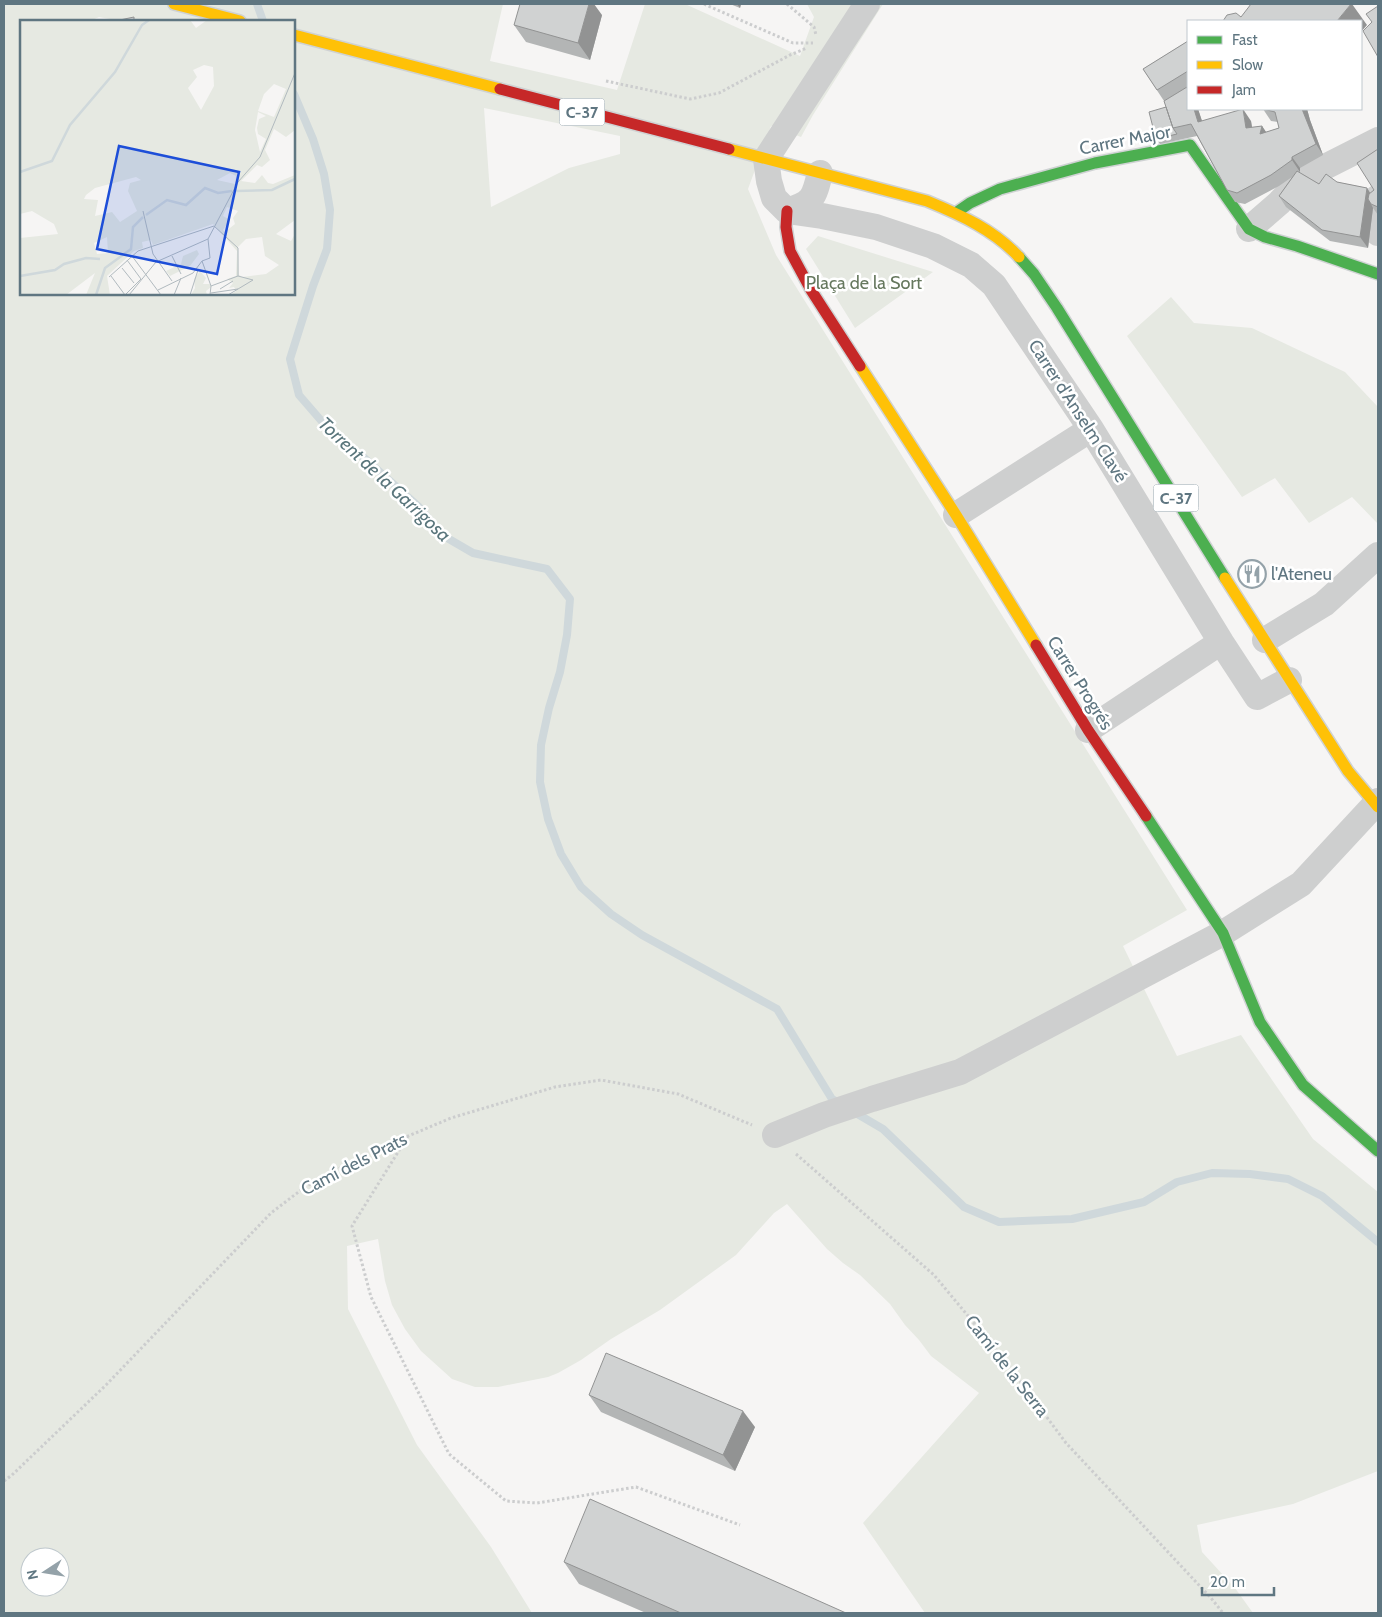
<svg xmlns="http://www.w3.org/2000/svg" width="1382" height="1617" viewBox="0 0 1382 1617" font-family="Cabin,sans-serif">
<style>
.green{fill:#e6e9e2;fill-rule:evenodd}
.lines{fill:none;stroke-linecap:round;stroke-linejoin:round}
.stream{stroke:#cfd8db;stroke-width:8}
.fast-casing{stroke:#cfd2d3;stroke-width:14}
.slow-casing{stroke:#cfd2d3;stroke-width:14}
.jam-casing{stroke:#cfd2d3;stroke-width:14}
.path{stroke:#cccdce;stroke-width:3;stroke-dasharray:2.5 2.5;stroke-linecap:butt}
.street{stroke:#cecfcf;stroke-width:26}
.fast{stroke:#4caf50;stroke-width:11}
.slow{stroke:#ffc107;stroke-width:11}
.jam{stroke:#c62828;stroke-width:11}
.wall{fill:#b3b5b5}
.shaded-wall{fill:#929393}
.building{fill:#d0d2d2;stroke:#929393}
.labels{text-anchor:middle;stroke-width:5;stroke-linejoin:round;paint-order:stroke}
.shield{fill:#fff;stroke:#8f9fa7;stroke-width:1}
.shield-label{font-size:16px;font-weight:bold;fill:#5f7681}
.street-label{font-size:18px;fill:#5f7681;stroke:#fff}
.park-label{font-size:18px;fill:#66785e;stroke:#fff}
.poi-label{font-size:18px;fill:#5f7681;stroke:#fff;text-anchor:start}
.water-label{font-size:19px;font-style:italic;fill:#5a767c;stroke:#fff}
.inset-river{fill:none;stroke:#cfd8db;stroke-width:2.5}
.inset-road{fill:none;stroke:#b1babf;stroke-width:1}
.view{fill:#1d4ed8;fill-opacity:0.15;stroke:#1d4ed8;stroke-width:2.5}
.inset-edge{fill:none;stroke:#5f7681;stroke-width:2.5}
</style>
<rect width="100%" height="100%" fill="#f6f5f4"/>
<path class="green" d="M 4,4 L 503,4 L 490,61 L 617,90 L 645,4 L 685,4 L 800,56 L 814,17 L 807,4 L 883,4 L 813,115 L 801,137 L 771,126 L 748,189 L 776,255 L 1187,910 L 1123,946 L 1177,1056 L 1241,1035 L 1313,1139 L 1378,1192 L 1378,1471 L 1293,1504 L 1197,1525 L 1202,1552 L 1235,1588 L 1253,1613 L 925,1613 L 863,1523 L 979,1393 L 931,1356 L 919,1340 L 905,1325 L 890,1304 L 860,1275 L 843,1263 L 827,1249 L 787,1204 L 774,1213 L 736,1255 L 660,1310 L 611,1339 L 581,1360 L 558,1373 L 548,1377 L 498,1387 L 475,1387 L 452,1379 L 421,1351 L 405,1329 L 392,1305 L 385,1281 L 378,1239 L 347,1246 L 348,1309 L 417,1445 L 491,1547 L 532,1613 L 4,1613 ZM 99,17 L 120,21 L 294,21 L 294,294 L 21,294 L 21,21 L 90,21 ZM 484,108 L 620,136 L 620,154 L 569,168 L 491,207 ZM 30,1557 L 60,1557 L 60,1587 L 30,1587 Z
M 818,236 L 933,272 L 855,328 L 806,249 Z
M 1171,297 L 1194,323 L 1252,328 L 1345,372 L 1378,407 L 1378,524 L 1352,497 L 1309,523 L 1275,478 L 1242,497 L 1127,336 Z"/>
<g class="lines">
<path class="stream" d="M 257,4 L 263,21
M 294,94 L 313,139 L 324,174 L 330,210 L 327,249 L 313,286 L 290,359 L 299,395 L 331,432 L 362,456 L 419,507 L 442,535 L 473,553 L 547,569 L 570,599 L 567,635 L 560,672 L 549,708 L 541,745 L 540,782 L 548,819 L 561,854 L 581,887 L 611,914 L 642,935 L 777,1009 L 832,1099 L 840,1104
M 854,1112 L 883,1129 L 964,1207 L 999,1222 L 1072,1219 L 1144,1202 L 1177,1182 L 1212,1173 L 1250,1174 L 1288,1179 L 1322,1196 L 1378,1242"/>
<defs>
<path id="fast" d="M 957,212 L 970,203 L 1000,189 L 1095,163 L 1190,145 L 1249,229 L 1265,237 L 1297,246 L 1378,274
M 1019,257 L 1034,274 L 1057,308 L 1225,578
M 1146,816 L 1223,933 L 1260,1022 L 1303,1085 L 1378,1151"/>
<path id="slow" d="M 174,4 L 240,21
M 294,35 L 500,89
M 729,149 L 927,201 C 961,215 994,230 1019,257
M 860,366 L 956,515 L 1036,645
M 1225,578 L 1348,771 L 1378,807"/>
<path id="jam" d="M 500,89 L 729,149
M 787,211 L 786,227 L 790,251 L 811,290 L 860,366
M 1036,645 L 1088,730 L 1146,816"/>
</defs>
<use href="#fast" class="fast-casing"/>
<use href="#slow" class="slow-casing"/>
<use href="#jam" class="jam-casing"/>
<path class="path" d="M 704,4 L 793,43 L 813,43
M 787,4 L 814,27 L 816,35
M 606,81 L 690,99 L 719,93 L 790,55 L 807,48
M 408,1136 L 352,1226 L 371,1297 L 449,1454 L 506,1501 L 537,1503 L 636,1487 L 740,1525
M 796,1154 L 934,1275 L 1003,1358 L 1066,1443 L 1211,1598 L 1223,1613
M 4,1481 L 12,1475 L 106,1385 L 271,1213 L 305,1187 L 368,1153 L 451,1118 L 555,1087 L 601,1080 L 678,1094 L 752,1125"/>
<path class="street" d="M 867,4 L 766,159 L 769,181 L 774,198 L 787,211 L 822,216 L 876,227 L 933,246 L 971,265 L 994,285 L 1091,429 L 1221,642 L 1257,697 L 1289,680
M 1377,198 L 1378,233
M 787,211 C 813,203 814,198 820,173
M 1249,229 L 1279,203 L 1303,178 L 1378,140
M 956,515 L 1091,429
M 1265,640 L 1324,604 L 1378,555
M 1088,730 L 1221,642
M 775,1135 L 824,1115 L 872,1099 L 960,1072 L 1223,933 L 1301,884 L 1378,801"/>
<use href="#fast" class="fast"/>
<use href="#slow" class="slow"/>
<use href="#jam" class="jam"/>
</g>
<path class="wall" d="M 730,4 L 741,4 L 740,8 Z
M 602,15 L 590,60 L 526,42 L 514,25 Z
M 1188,41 L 1188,109 L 1198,109 L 1202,121 L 1251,121 L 1252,128 L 1262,126 L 1266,132 L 1279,128 L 1278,122 L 1271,121 L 1263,109 L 1307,109 L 1310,120 L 1323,155 L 1300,168 L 1300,172 L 1299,172 L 1319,184 L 1337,182 L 1367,188 L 1370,193 L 1374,190 L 1378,149 L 1378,215 L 1373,208 L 1368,248 L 1330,241 L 1286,207 L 1279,196 L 1292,177 L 1279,186 L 1245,204 L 1235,202 L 1227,190 L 1197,136 L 1160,144 L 1156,139 L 1166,107 L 1164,101 L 1143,69 Z
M 589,1395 L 755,1427 L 735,1471 L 601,1412 Z
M 564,1562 L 846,1613 L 646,1613 L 579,1584 Z"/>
<path class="shaded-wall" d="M 589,4 L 594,4 L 602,15 L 590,60 L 578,43 Z
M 737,4 L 741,4 L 740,8 Z
M 1351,4 L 1352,4 L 1367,25 L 1361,32 L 1361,21 L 1337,21 Z
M 1194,109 L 1198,109 L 1206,133 L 1198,122 Z
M 1243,109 L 1251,121 L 1254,140 L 1246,128 Z
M 1302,109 L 1307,109 L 1310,120 L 1323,155 L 1316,144 Z
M 1262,126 L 1270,138 L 1260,134 Z
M 1292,157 L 1300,168 L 1300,172 L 1292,160 Z
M 1367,188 L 1374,199 L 1371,204 L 1373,208 L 1368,248 L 1360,237 Z
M 743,1411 L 755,1427 L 735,1471 L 723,1455 Z"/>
<path class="building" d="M 520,4 L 589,4 L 578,43 L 514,25 Z
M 1251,4 L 1351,4 L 1337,21 L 1223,21 L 1227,15 L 1236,13 L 1241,17 Z
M 1378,6 L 1378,57 L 1363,31 L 1372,22 L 1366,14 Z
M 134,17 L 134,21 L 115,21 Z
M 1188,41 L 1188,71 L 1157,90 L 1143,69 Z
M 1187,87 L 1188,91 L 1188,109 L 1194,109 L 1198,122 L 1243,109 L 1246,128 L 1262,126 L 1260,134 L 1279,128 L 1275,112 L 1263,109 L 1302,109 L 1316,144 L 1292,157 L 1292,160 L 1271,175 L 1237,193 L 1227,190 L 1191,124 L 1173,128 L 1164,101 Z
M 1166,107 L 1173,128 L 1177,134 L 1156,139 L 1149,112 Z
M 1378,149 L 1378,207 L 1371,204 L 1368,199 L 1369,194 L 1374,190 L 1357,163 Z
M 1297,171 L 1319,184 L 1326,174 L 1337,182 L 1367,188 L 1360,237 L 1322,230 L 1279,196 Z
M 606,1353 L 743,1411 L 723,1455 L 589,1395 Z
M 590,1499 L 846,1613 L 681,1613 L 564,1562 Z"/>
<defs>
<symbol id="restaurant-ring" viewBox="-11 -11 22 22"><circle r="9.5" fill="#fff" stroke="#94a2a9" stroke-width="1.5"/><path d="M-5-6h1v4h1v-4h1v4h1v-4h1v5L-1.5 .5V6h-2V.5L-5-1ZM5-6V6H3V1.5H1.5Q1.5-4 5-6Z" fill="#94a2a9"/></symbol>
</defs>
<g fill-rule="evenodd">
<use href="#restaurant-ring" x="1236" y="558" width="32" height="32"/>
</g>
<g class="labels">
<g class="shield">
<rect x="559.5" y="98.5" width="45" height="27" rx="4"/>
<rect x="1153.5" y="484.5" width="45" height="27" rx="4"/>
</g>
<g class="shield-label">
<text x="582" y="118">C-37</text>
<text x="1176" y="504">C-37</text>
</g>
<g class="street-label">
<text transform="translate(1125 140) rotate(-11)" y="6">Carrer Major</text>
<text transform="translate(1078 411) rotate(57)" y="6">Carrer d'Anselm Clavé</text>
<text transform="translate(1080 683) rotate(58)" y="6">Carrer Progrés</text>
<text transform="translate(354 1164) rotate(-27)" y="6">Camí dels Prats</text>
<text transform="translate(1007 1366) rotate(52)" y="6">Camí de la Serra</text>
</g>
<g class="park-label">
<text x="864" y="289">Plaça de la Sort</text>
</g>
<g class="poi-label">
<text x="1271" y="580">l'Ateneu</text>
</g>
<g class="water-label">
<text transform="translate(385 479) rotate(43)" y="7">Torrent de la Garrigosa</text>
</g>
</g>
<g transform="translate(20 20)">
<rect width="275" height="275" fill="#f6f5f4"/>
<path d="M 0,0 L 170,0 L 176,8 L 187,0 L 275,0 L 275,110 L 266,117 L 254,109 L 245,130 L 250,140 L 242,147 L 237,145 L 221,161 L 235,163 L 242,155 L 248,163 L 253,164 L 275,155 L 275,200 L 256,214 L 271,221 L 275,214 L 275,275 L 210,275 L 216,271 L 214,267 L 209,268 L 213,263 L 207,259 L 216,256 L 217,231 L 193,204 L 133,225 L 131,220 L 122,222 L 123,228 L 114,231 L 87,256 L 90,275 L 66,275 L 75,253 L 46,275 L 0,275 L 0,218 L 38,214 L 34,204 L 12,191 L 0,194 ZM 184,45 L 193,47 L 194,66 L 181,90 L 168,68 L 177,57 L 173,50 ZM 254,64 L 266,69 L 254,97 L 238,91 L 244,74 ZM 238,92 L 246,96 L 239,99 L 237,108 L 238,114 L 246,119 L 240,132 L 235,110 ZM 210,153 L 216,156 L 215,164 L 197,160 ZM 116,157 L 121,160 L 110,163 L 108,171 L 117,191 L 100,202 L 92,192 L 75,196 L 78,180 L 64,179 L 66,175 L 75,168 ZM 207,187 L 218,191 L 213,198 L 215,204 L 205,212 L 203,210 L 210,200 L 203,196 ZM 87,217 L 88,233 L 77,234 L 74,223 ZM 242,217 L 245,236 L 259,245 L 246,254 L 222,257 L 219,255 L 218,227 L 226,219 ZM 177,230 L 179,234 L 170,246 L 150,256 L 146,251 L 161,244 L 163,236 ZM 180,251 L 186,258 L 183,264 L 190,264 L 191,267 L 186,271 L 187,275 L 171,275 L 175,268 L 174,259 Z" fill="#e6e9e2" fill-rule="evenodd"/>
<path class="inset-river" d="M 0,152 L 32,141 L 50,105 L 95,52 L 122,5 L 129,0M 216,171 L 252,170 L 275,159M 126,195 L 147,180 L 166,185 L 185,168 L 198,173 L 212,171M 0,256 L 35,250 L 44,244 L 66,238 L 80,239M 76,275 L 85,248 L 111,229 L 113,207 L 123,197"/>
<path class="inset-road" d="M 123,191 L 133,234 L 152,261M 112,236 L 141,275M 152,236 L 161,254M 182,241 L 191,266 L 190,275M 102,248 L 114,263M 91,256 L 105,275M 89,257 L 118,231 L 194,206 L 218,228 L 218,256 L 233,260M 191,266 L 218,256M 200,269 L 213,261M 138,270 L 173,253 L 182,241 L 190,238 L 188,219M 191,273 L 218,269M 105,275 L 121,259 L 107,240M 109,275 L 136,242 L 188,219 L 218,162 L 240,137 L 275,53M 154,275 L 161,258M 170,275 L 178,250M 208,275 L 233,260"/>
<path class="view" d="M 99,126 L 219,152 L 197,254 L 77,229 Z"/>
<rect width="275" height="275" class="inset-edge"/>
</g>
<rect width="1382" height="1617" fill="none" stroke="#5f7681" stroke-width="10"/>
<rect x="1187" y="20" width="175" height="90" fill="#ffffff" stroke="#bfc8cd"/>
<rect x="1197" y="36" width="25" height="8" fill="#4caf50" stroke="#bfc8cd"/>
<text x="1232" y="45" font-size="15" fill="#5f7681">Fast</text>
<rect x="1197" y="61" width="25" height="8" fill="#ffc107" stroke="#bfc8cd"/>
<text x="1232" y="70" font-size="15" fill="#5f7681">Slow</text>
<rect x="1197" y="86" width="25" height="8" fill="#c62828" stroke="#bfc8cd"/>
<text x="1232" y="95" font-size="15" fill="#5f7681">Jam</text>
<g transform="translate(45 1572) rotate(258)"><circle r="24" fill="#ffffff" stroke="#bfc8cd"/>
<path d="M0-4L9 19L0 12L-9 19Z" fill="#94a2a9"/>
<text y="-8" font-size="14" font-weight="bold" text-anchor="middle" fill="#5f7681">N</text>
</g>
<path d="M1202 1587v8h72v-8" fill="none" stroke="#5f7681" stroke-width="2.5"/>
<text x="1210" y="1587" font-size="15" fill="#5f7681" stroke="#ffffff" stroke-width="4" paint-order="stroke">20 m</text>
</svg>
